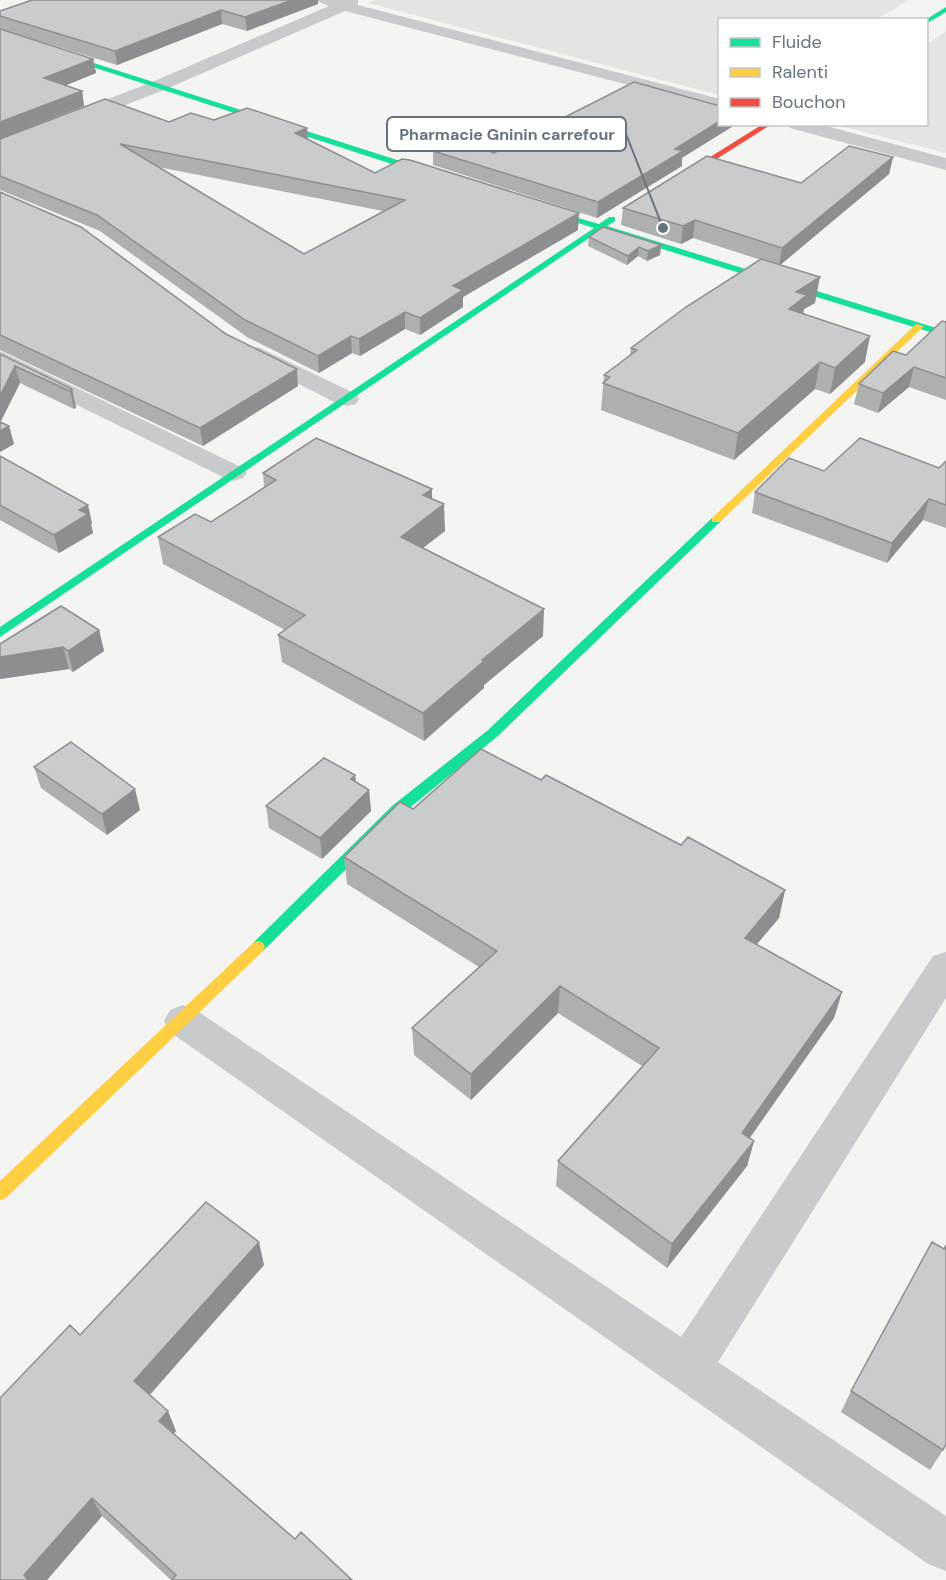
<svg xmlns="http://www.w3.org/2000/svg" width="946" height="1580" viewBox="0 0 946 1580" font-family="'DM Sans',sans-serif">
<style>
.built{fill:#e3e4e4}
.green{fill:#e2e6e1}
.lines{fill:none;stroke-linecap:round;stroke-linejoin:round}
.street{fill:#c9cacb;fill-rule:evenodd}
.fast{fill:#16e098;fill-rule:evenodd}
.slow{fill:#ffcf43;fill-rule:evenodd}
.jam{fill:#f24e42;fill-rule:evenodd}
.wall{fill:#aeafaf;fill-rule:evenodd}
.shaded-wall{fill:#8d8e8f}
.building{fill:#cacbcc;stroke:#8d8e8f;stroke-width:1.5;fill-rule:evenodd}
.leader{fill:none;stroke:#677380;stroke-width:2}
.callout-dot{fill:#677380;stroke:#fff;stroke-width:2}
.callout{fill:#fff;stroke:#677380;stroke-width:2}
.callout-label{font-size:16px;text-anchor:middle;font-weight:bold;fill:#677380}
</style>
<rect width="100%" height="100%" fill="#f4f4f3"/>
<path class="built" d="M 946,31 L 946,153 L 836,125 L 926,124 L 927,44 Z"/>
<path class="green" d="M 374,0 L 909,0 L 877,19 L 720,20 L 719,95 L 368,3 Z"/>
<g class="lines">
<path class="street" d="M 314,0 L 358,0 L 358,5 L 720,99 L 720,109 L 345,11 L 164,90 L 0,154 L 0,141 L 152,82 L 329,6 Z
M 787,124 L 819,124 L 946,158 L 946,170 L 790,128 Z
M 258,347 L 356,394 L 359,399 L 356,404 L 347,406 L 338,404 L 250,359 L 246,354 L 250,349 Z
M 0,351 L 243,468 L 247,473 L 243,478 L 234,481 L 225,478 L 0,367 Z
M 946,952 L 946,998 L 718,1362 L 946,1516 L 946,1571 L 928,1564 L 170,1032 L 164,1021 L 170,1010 L 183,1005 L 196,1010 L 681,1337 L 933,956 Z"/>
<path class="fast" d="M 946,7 L 946,12 L 926,24 L 925,20 Z
M 0,33 L 441,174 L 442,176 L 435,178 L 0,37 Z
M 533,205 L 599,224 L 609,217 L 615,217 L 615,221 L 607,226 L 946,331 L 946,337 L 601,230 L 0,637 L 0,627 L 594,228 L 533,209 Z
M 716,517 L 722,520 L 720,522 L 498,736 L 402,814 L 263,951 L 258,953 L 253,951 L 251,947 L 253,943 L 392,806 L 488,730 L 712,518 Z"/>
<path class="slow" d="M 916,324 L 924,326 L 720,522 L 712,522 L 712,518 Z
M 258,941 L 263,943 L 265,947 L 263,951 L 6,1198 L 0,1200 L 0,1181 L 253,943 Z"/>
<path class="jam" d="M 763,124 L 772,124 L 677,184 L 670,182 Z"/>
</g>
<path class="wall" d="M 318,4 L 247,31 L 222,24 L 117,65 L 0,29 L 0,11 Z
M 0,29 L 93,59 L 96,73 L 66,85 L 82,91 L 84,106 L 4,137 L 169,122 L 214,120 L 307,128 L 308,139 L 375,173 L 578,230 L 463,297 L 463,307 L 420,335 L 405,329 L 360,356 L 352,353 L 319,373 L 247,337 L 100,231 L 0,190 ZM 158,167 L 383,211 L 304,254 Z
M 433,151 L 494,153 L 682,158 L 682,166 L 597,218 L 433,165 Z
M 893,157 L 889,174 L 780,265 L 815,303 L 804,309 L 803,314 L 865,362 L 830,394 L 815,389 L 734,460 L 601,410 L 604,375 L 630,355 L 631,348 L 761,260 L 693,238 L 681,244 L 621,225 L 623,208 L 801,183 Z
M 0,192 L 298,386 L 203,446 L 0,350 Z
M 589,237 L 661,245 L 660,255 L 647,261 L 638,256 L 627,265 L 588,246 Z
M 946,322 L 946,400 L 909,387 L 878,413 L 854,404 L 859,384 L 906,355 Z
M 0,354 L 72,389 L 76,407 L 74,409 L 20,383 L 0,422 L 9,426 L 14,444 L 0,452 Z
M 0,456 L 92,523 L 91,524 L 93,533 L 59,553 L 0,520 Z
M 946,461 L 946,528 L 923,520 L 887,563 L 752,513 L 755,492 L 824,471 L 939,468 Z
M 263,473 L 432,489 L 432,499 L 445,531 L 423,548 L 543,636 L 484,685 L 484,688 L 424,741 L 282,662 L 278,635 L 285,630 L 163,564 L 158,537 L 211,522 L 264,487 Z
M 99,630 L 104,651 L 73,672 L 69,669 L 0,679 Z
M 34,767 L 140,810 L 107,835 L 41,788 Z
M 355,775 L 356,782 L 369,790 L 371,811 L 322,859 L 269,828 L 266,806 Z
M 541,780 L 681,845 L 785,890 L 779,918 L 757,944 L 842,992 L 834,1018 L 750,1138 L 754,1141 L 747,1166 L 667,1268 L 556,1186 L 558,1161 L 642,1066 L 558,1013 L 471,1100 L 414,1055 L 412,1028 L 479,967 L 347,884 L 344,857 L 413,809 Z
M 944,1249 L 943,1450 L 930,1470 L 841,1412 L 851,1391 Z
M 264,1265 L 150,1395 L 176,1431 L 173,1434 L 295,1539 L 352,1580 L 171,1580 L 102,1516 L 47,1580 L 80,1335 Z"/>
<path class="shaded-wall" d="M 292,0 L 318,0 L 318,4 L 247,31 L 245,17 Z
M 221,10 L 222,24 L 117,65 L 115,51 Z
M 93,59 L 96,73 L 47,93 L 44,78 Z
M 82,91 L 84,106 L 0,139 L 0,122 Z
M 720,121 L 720,124 L 735,125 L 682,158 L 682,166 L 597,218 L 598,202 L 675,149 Z
M 307,128 L 308,143 L 295,133 Z
M 893,157 L 889,174 L 779,266 L 782,248 Z
M 579,213 L 578,230 L 463,297 L 463,307 L 420,335 L 420,318 L 453,286 Z
M 695,220 L 693,238 L 681,244 L 683,226 Z
M 661,245 L 660,255 L 647,261 L 648,251 Z
M 639,247 L 638,256 L 627,265 L 628,256 Z
M 820,277 L 815,303 L 804,309 L 802,321 L 789,309 L 796,292 Z
M 405,312 L 405,329 L 360,356 L 359,339 Z
M 351,336 L 352,353 L 319,373 L 318,356 Z
M 870,336 L 865,362 L 830,394 L 835,368 Z
M 820,362 L 815,389 L 734,460 L 738,433 Z
M 15,366 L 20,383 L 0,423 L 0,396 Z
M 914,367 L 909,387 L 878,413 L 883,393 Z
M 297,369 L 298,386 L 203,446 L 200,428 Z
M 72,389 L 76,407 L 74,409 L 70,391 Z
M 9,426 L 14,444 L 0,452 L 0,431 Z
M 432,489 L 432,513 L 444,504 L 445,531 L 402,564 L 401,537 L 423,495 Z
M 929,499 L 923,520 L 887,563 L 892,543 Z
M 88,505 L 92,523 L 91,524 L 93,533 L 59,553 L 54,535 L 79,510 Z
M 544,609 L 543,636 L 484,685 L 484,688 L 424,741 L 423,713 L 482,660 Z
M 99,630 L 104,651 L 73,672 L 68,651 Z
M 63,647 L 69,669 L 0,679 L 0,657 Z
M 355,775 L 357,796 L 351,779 Z
M 135,789 L 140,810 L 107,835 L 102,814 Z
M 369,790 L 371,811 L 322,859 L 320,838 Z
M 785,890 L 779,918 L 739,965 L 745,938 Z
M 560,986 L 558,1013 L 471,1100 L 471,1074 Z
M 842,992 L 834,1018 L 735,1158 L 742,1133 Z
M 754,1141 L 747,1166 L 667,1268 L 672,1244 Z
M 259,1242 L 264,1265 L 143,1402 L 134,1381 Z
M 168,1411 L 176,1431 L 167,1441 L 159,1421 Z
M 92,1498 L 102,1516 L 47,1580 L 27,1580 L 24,1575 Z"/>
<path class="building" d="M 32,0 L 292,0 L 245,17 L 221,10 L 115,51 L 0,16 L 0,11 Z
M 0,29 L 93,59 L 44,78 L 82,91 L 0,122 Z
M 634,82 L 720,106 L 720,121 L 675,149 L 683,151 L 598,202 L 433,151 L 459,139 L 494,153 Z
M 105,99 L 169,122 L 191,113 L 214,120 L 247,108 L 307,128 L 295,133 L 375,173 L 402,159 L 410,160 L 579,213 L 453,286 L 463,290 L 420,318 L 405,312 L 359,339 L 351,336 L 318,356 L 245,320 L 97,215 L 0,176 L 0,139 ZM 120,144 L 238,167 L 405,200 L 304,254 Z
M 849,146 L 893,157 L 782,248 L 695,220 L 683,226 L 623,208 L 707,156 L 801,183 Z
M 0,192 L 81,227 L 226,334 L 297,369 L 200,428 L 0,335 Z
M 603,227 L 661,245 L 648,251 L 639,247 L 628,256 L 589,237 Z
M 761,259 L 820,277 L 796,292 L 807,295 L 789,309 L 870,336 L 835,368 L 820,362 L 738,433 L 603,383 L 610,377 L 604,375 L 637,350 L 631,348 L 686,307 Z
M 942,321 L 946,322 L 946,378 L 914,367 L 883,393 L 859,384 L 893,351 L 906,355 Z
M 0,354 L 72,389 L 70,391 L 15,366 L 0,396 Z
M 0,422 L 9,426 L 0,431 Z
M 316,438 L 432,489 L 423,495 L 444,504 L 401,537 L 544,609 L 482,660 L 484,661 L 423,713 L 278,635 L 305,615 L 158,537 L 195,514 L 211,522 L 276,480 L 263,473 Z
M 860,438 L 939,468 L 946,461 L 946,505 L 929,499 L 892,543 L 755,492 L 789,458 L 824,471 Z
M 0,456 L 88,505 L 79,510 L 88,514 L 54,535 L 0,505 Z
M 61,606 L 99,630 L 68,651 L 63,647 L 0,657 L 0,644 Z
M 71,742 L 135,789 L 102,814 L 34,767 Z
M 481,749 L 541,780 L 546,775 L 681,845 L 688,837 L 785,890 L 745,938 L 842,992 L 742,1133 L 754,1141 L 672,1244 L 558,1161 L 659,1048 L 560,986 L 471,1074 L 412,1028 L 497,951 L 344,857 L 400,802 L 413,809 Z
M 324,758 L 355,775 L 351,779 L 369,790 L 320,838 L 266,806 Z
M 206,1202 L 259,1242 L 134,1381 L 168,1411 L 159,1421 L 295,1539 L 301,1532 L 352,1580 L 172,1580 L 176,1575 L 92,1498 L 24,1575 L 28,1580 L 0,1580 L 0,1398 L 70,1325 L 80,1335 Z
M 932,1242 L 944,1249 L 946,1245 L 946,1444 L 943,1450 L 851,1391 Z"/>
<path class="leader" d="M663 228L626 134"/>
<circle class="callout-dot" cx="663" cy="228" r="6"/>
<rect class="callout" x="387" y="117" width="239" height="34" rx="6"/>
<g class="callout-label">
<text x="507" y="140">Pharmacie Gninin carrefour</text>
</g>
<rect x="718" y="18" width="210" height="108" fill="#ffffff" stroke="#c2c7cc" stroke-width="1.5"/>
<rect x="730" y="38" width="30" height="9" fill="#16e098" stroke="#c2c7cc" stroke-width="1.5"/>
<text x="772" y="48" font-size="18" fill="#677380">Fluide</text>
<rect x="730" y="68" width="30" height="9" fill="#ffcf43" stroke="#c2c7cc" stroke-width="1.5"/>
<text x="772" y="78" font-size="18" fill="#677380">Ralenti</text>
<rect x="730" y="98" width="30" height="9" fill="#f24e42" stroke="#c2c7cc" stroke-width="1.5"/>
<text x="772" y="108" font-size="18" fill="#677380">Bouchon</text>
</svg>
